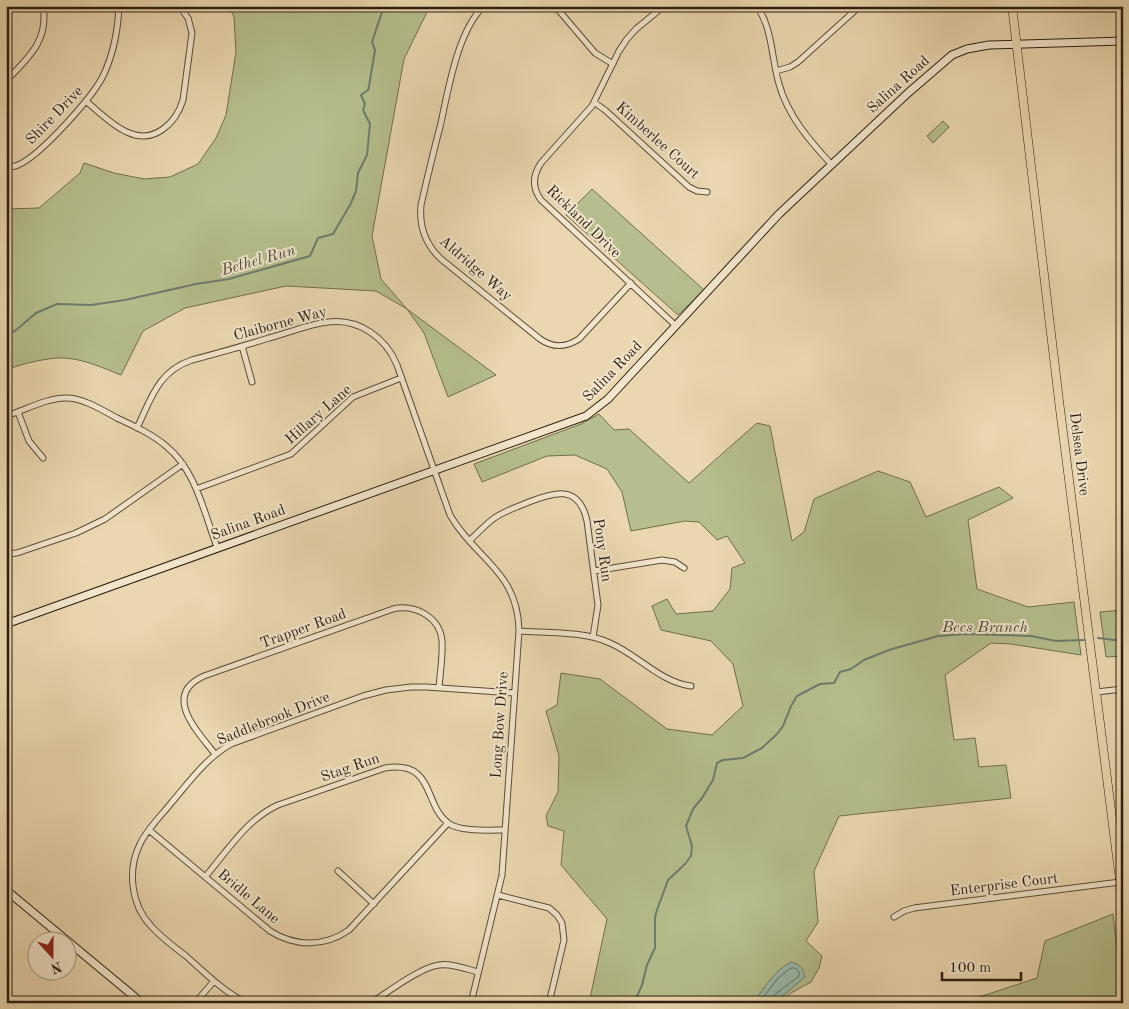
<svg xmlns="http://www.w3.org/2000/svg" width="1129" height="1009" viewBox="0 0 1129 1009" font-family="'Old Standard TT',serif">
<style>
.green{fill:#b5be8c;stroke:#706e50}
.water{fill:#98baac;stroke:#6d7c6f}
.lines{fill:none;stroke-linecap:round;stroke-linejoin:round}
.shore{stroke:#626c60;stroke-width:1}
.stream{stroke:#6d7c6f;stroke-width:2}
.street-casing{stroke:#5c4c3a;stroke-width:7}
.secondary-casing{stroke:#2c1e13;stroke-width:9}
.primary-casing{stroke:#2c1e13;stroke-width:9}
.street{stroke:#f1e5cb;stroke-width:5}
.secondary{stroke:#f1e5cb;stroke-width:7}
.primary{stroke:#ead7af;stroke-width:8}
.labels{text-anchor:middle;stroke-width:4;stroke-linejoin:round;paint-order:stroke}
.street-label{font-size:15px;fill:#2c1e13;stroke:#f1e5cb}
.water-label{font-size:16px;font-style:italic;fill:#4c4d41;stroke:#f1e5cb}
</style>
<rect width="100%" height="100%" fill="#ead7af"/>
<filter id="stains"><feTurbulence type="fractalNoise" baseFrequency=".004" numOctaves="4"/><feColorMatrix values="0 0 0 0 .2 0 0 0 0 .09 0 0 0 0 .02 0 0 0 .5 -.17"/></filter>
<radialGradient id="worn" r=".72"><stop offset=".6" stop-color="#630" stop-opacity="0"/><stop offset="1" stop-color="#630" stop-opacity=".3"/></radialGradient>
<path class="green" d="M 229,6 L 430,6 L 404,59 L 372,236 L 381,279 L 407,309 L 496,375 L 448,397 L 424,333 L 407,309 L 376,291 L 286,286 L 185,308 L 143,331 L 121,375 C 103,368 84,359 64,358 C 50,357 20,364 6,370 L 6,209 L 39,208 L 80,173 L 84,163 L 114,173 L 144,179 L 170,177 L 198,164 L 216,138 L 226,115 L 236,52 L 234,17 Z
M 943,121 L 949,127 L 933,143 L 927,136 Z
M 592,189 L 704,290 L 678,315 L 566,215 Z
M 599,414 L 614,430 L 629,429 L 689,483 L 757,423 L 770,426 L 792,541 L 804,532 L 814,499 L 878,471 L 910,482 L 926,517 L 999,487 L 1013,498 L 968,520 L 977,589 L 1028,607 L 1074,602 L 1081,655 L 1011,644 L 991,643 L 945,675 L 954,740 L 975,738 L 979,767 L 1006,765 L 1011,798 L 839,816 L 814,871 L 818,922 L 806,941 L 822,956 L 819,968 L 811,982 L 791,993 L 780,1003 L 589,1003 L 607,919 L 561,865 L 564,831 L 548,826 L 546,816 L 558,792 L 559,756 L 546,711 L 557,705 L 561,673 L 600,679 L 667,729 L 712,735 L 743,706 L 733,664 L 711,641 L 661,630 L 652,606 L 667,599 L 676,614 L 713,611 L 730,589 L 732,568 L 745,563 L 727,536 L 717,540 L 699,522 L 685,521 L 631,531 L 622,492 L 607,469 L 575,455 L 547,456 L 482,482 L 474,464 L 581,424 Z
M 1123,610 L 1123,656 L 1106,657 L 1100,612 Z
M 1113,914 L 1123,1003 L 956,1003 L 973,999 L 1037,978 L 1045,941 Z"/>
<path class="water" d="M 791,962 C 800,964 803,968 805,977 L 774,1003 L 753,1003 C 764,988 774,971 791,962 Z"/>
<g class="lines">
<path class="shore" d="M 759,1003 L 778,978 L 791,968 L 795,968 L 799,972 L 799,976 L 774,995 L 770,1003"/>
<path class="stream" d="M 6,335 L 15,331 L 36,313 L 57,304 L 91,305 L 125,300 L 196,284 L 229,279 L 310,256 L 318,238 L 333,234 L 350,205 L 356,191 L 358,173 L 367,155 L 370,124 L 363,110 L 365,104 L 361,95 L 368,90 L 369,86 L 375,50 L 372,42 L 384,6
M 1098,638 L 1123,641
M 634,1003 L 642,985 L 647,965 L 655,948 L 655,917 L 657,910 L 668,880 L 685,864 L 691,856 L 692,846 L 686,826 L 693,809 L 702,798 L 713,780 L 717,763 L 723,760 L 743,758 L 762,748 L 777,734 L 783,726 L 791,706 L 797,696 L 820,684 L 834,683 L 840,672 L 851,669 L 864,660 L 889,650 L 938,636 L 966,634 L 1031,636 L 1056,641 L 1084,640"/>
<defs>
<path id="street" d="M 484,6 C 457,31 448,92 440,127 C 433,153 427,179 421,205 C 419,226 425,244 441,259 L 540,339 C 553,348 565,348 579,339 L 631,283
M 555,6 L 595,53 L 613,64
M 664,6 L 636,29 L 627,39 L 619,51 L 592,106 L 541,163 C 533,175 532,188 541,200 L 675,325
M 757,6 C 773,30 771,57 779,84 C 788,116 809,140 831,164
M 776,71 L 790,67 L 798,62 L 860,6
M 6,81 C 28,58 49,41 43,6
M 87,102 C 99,112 113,126 127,132 C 154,145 176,123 183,100 L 192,33 L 188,18 L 179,6
M 595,103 L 605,110 L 689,187 L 697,191 L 707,192
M 6,167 C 10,167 14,167 18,165 C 40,156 94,96 104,74 C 114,52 118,30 119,6
M 242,346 L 252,382
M 18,412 L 29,441 L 43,458
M 6,416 C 26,410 48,397 68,398 C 85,399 102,410 117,418 C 134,426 152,434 166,446 C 196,470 204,513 217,547
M 137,428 C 151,399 158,371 192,360 C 218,353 244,346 269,338 C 288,333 309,324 328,322 C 359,318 386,338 397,365 L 450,515 C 476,560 518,571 519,631 L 502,875 L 471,1003
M 196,489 L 291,454 L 353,397 L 401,378
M 470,540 C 478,533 485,525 493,519 C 504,511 517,507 529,502 C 554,492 579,484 587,521 L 598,605 L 593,637
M 6,554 L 17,553 L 76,533 L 105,519 L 183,464
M 594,571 L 662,560 L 675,562 L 684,568
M 519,631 C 547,633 584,631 610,643 C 638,655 660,682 691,686
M 1096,692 L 1123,689
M 215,754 C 198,732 161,695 204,676 L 393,609 C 415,604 440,617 442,641 C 443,656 440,673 439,688
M 149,830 L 270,931 C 295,947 325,947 349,930 L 448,823
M 338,871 L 374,904
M 206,876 C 227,851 247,819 278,805 L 385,768 C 435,760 423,804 448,823 C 460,832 490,830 505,830
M 498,895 L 549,908 L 557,915 L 562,923 L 564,940 L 549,1003
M 894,917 L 904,911 L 914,908 L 1120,882
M 195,1003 L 214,981
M 246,1003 C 223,991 205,973 186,956 C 174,947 161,937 151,926 C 131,905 127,870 140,844 C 147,829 161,816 172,802 C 190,781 206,758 231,744 L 363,696 L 386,690 L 411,687 L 426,687 L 514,693
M 371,1003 C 388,992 421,967 439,965 C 452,963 466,969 478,972"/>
<path id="secondary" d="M 6,624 L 586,416 L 608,399 L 779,214 L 908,93 L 952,55 L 967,49 L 989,45 L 1123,41
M 6,890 L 142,1003"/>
<path id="primary" d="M 1012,6 L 1060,409 L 1123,904"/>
</defs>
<use href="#street" class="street-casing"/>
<use href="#secondary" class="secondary-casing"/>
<use href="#primary" class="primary-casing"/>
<use href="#street" class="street"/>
<use href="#secondary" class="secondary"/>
<use href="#primary" class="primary"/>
</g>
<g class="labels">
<g class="street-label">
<text transform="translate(898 84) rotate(-42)" y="5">Salina Road</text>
<text transform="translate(54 115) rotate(-46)" y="5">Shire Drive</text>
<text transform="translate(658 140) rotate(42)" y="5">Kimberlee Court</text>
<text transform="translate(584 221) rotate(44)" y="5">Rickland Drive</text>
<text transform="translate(476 268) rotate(41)" y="5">Aldridge Way</text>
<text transform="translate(280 323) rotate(-15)" y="5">Claiborne Way</text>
<text transform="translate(612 371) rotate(-46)" y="5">Salina Road</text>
<text transform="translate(318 414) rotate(-41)" y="5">Hillary Lane</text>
<text transform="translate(1080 454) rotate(83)" y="5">Delsea Drive</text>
<text transform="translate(248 522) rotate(-20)" y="5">Salina Road</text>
<text transform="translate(603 550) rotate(82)" y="5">Pony Run</text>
<text transform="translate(303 628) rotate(-20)" y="5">Trapper Road</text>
<text transform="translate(273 718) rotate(-22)" y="5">Saddlebrook Drive</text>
<text transform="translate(499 725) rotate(-86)" y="5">Long Bow Drive</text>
<text transform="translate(350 767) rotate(-19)" y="5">Stag Run</text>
<text transform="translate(1004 884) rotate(-7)" y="5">Enterprise Court</text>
<text transform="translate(249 896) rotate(40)" y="5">Bridle Lane</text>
</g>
<g class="water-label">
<text transform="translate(258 259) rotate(-16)" y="6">Bethel Run</text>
<text x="985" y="632">Bees Branch</text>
</g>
</g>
<rect width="1129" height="1009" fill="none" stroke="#ead7af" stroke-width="25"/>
<rect x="8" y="8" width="1114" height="994" fill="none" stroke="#2c1e13" stroke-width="2.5"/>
<rect x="12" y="12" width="1104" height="984" fill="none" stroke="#2c1e13"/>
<g transform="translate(52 956) rotate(159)"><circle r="24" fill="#f1e5cb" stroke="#a29581"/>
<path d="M0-4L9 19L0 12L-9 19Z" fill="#8f2418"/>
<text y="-8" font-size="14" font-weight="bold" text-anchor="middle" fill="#2c1e13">N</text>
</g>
<path d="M942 972v8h79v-8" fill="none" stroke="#2c1e13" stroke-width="2.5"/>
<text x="949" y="972" font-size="15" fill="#2c1e13" stroke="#f1e5cb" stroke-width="4" paint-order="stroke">100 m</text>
<rect width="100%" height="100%" filter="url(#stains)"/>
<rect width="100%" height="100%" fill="url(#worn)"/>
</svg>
